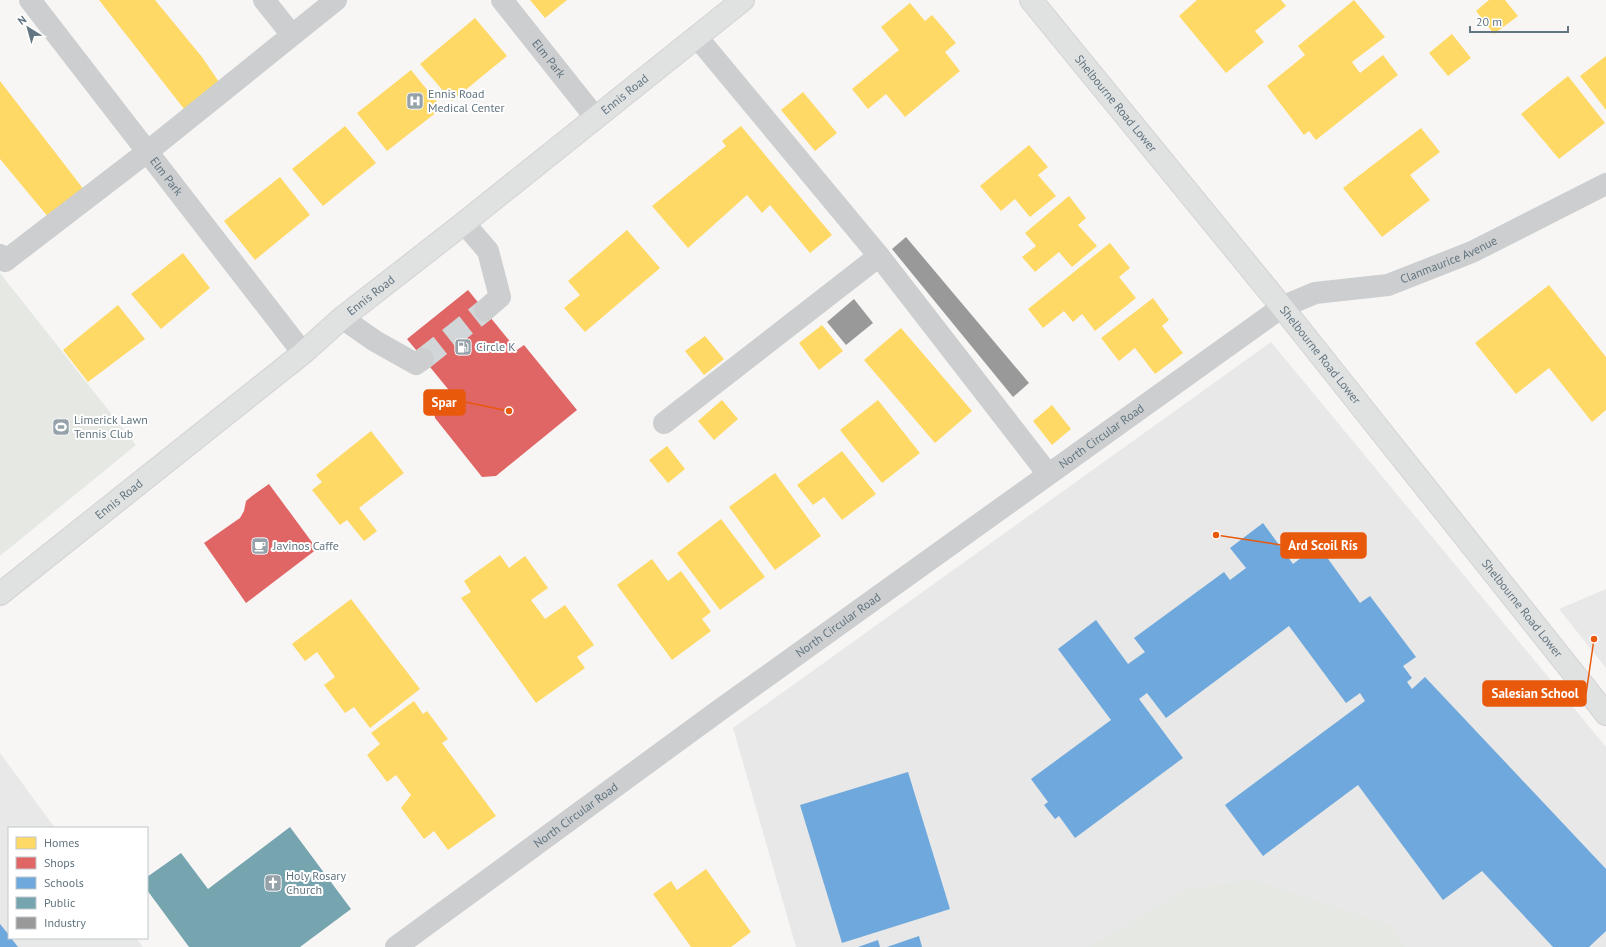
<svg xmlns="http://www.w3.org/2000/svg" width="1606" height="947" viewBox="0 0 1606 947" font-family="'PT Sans',sans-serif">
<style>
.built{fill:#e7e8e7}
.green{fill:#e6e9e3}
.homes{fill:#ffd966}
.shops{fill:#e06666}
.schools{fill:#6fa8dc}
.public{fill:#76a5af}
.industry{fill:#999}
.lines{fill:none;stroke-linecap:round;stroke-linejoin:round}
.minor-tunnel{stroke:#d2d6d8;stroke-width:22;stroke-dasharray:22 11;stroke-linecap:butt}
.major-casing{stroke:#d3d3d3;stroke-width:24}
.minor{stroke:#cccecf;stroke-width:22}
.major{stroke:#e0e1e1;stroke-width:22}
.labels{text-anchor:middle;stroke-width:4;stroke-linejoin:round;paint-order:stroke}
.street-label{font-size:12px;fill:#627580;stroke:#fff}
.poi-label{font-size:12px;fill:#627580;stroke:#fff;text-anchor:start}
.leader{fill:none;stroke:#e8590c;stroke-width:1.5}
.callout-dot{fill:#e8590c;stroke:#fff;stroke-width:1.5}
.callout{fill:#e8590c;stroke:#e8590c;stroke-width:1.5}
.callout-label{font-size:13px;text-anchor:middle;font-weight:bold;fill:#fff}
</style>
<rect width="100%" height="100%" fill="#f7f6f5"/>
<path class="built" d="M 1271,342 L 1606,747 L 1606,947 L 796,947 L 733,728 Z
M 1606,589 L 1606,668 L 1559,609 Z
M 0,753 L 55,828 L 9,828 L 9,938 L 136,938 L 143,947 L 0,947 Z"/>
<path class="green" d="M 0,273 L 136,445 L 0,556 Z
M 1254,880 L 1390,925 L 1405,947 L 1090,947 L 1186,889 Z"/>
<path class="homes" d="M 99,0 L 155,0 L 202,57 L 219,82 L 184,109 Z
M 530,0 L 567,0 L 545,18 Z
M 1197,0 L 1281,0 L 1286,6 L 1255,31 L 1264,42 L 1226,73 L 1179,16 Z
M 1354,0 L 1385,37 L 1352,62 L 1360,73 L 1383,55 L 1398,75 L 1316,140 L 1309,131 L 1304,135 L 1267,86 L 1305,55 L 1298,46 Z
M 1489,0 L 1505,0 L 1518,16 L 1494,34 L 1476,11 Z
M 910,3 L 925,21 L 932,15 L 956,43 L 945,52 L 960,71 L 905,117 L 886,94 L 868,109 L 852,89 L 899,50 L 881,27 Z
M 475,18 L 507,56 L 452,101 L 420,64 Z
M 1452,34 L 1471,58 L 1448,76 L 1429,53 Z
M 1606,56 L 1606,110 L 1580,76 Z
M 411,70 L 442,108 L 387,151 L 357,113 Z
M 1568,76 L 1605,123 L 1559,159 L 1521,114 Z
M 0,81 L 85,191 L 49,218 L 0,159 Z
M 803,92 L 837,133 L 815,151 L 781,110 Z
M 345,126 L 376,163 L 323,206 L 292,169 Z
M 741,126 L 832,235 L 810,253 L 770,205 L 762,213 L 747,195 L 688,248 L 652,206 L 726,146 L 722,141 Z
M 1421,128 L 1440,152 L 1410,175 L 1430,200 L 1382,237 L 1343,188 Z
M 1029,145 L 1048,167 L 1038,175 L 1056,196 L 1030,217 L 1015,199 L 1001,211 L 980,186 Z
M 280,177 L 310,215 L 255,260 L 224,221 Z
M 1069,196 L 1086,218 L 1078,225 L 1097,246 L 1072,267 L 1059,252 L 1035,272 L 1022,257 L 1036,246 L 1025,233 Z
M 627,230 L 660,268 L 585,332 L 564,308 L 580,295 L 568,281 Z
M 1110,243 L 1130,268 L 1119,277 L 1136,298 L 1095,331 L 1082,314 L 1073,322 L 1064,311 L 1043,328 L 1028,309 Z
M 183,253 L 210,288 L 161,329 L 131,294 Z
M 1549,285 L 1606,357 L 1606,410 L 1592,422 L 1549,368 L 1516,394 L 1475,343 Z
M 1153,298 L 1169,320 L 1162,326 L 1183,353 L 1155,374 L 1135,348 L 1119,361 L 1101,338 Z
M 118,305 L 145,339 L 88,382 L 63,350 Z
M 822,325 L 843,351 L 819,370 L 799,343 Z
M 901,328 L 972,411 L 935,443 L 864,360 Z
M 705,336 L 724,359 L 704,375 L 685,351 Z
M 722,400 L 738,419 L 714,440 L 698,421 Z
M 878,400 L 920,453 L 882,483 L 840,430 Z
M 1052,405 L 1071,429 L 1052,445 L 1033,421 Z
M 371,431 L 404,473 L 359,508 L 377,531 L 364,541 L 347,520 L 340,525 L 312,490 L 322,482 L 316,475 Z
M 667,446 L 685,469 L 668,483 L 649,460 Z
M 842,451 L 876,494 L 842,520 L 824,497 L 813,505 L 797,485 Z
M 775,473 L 821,536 L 775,570 L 729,507 Z
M 721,519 L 765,577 L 720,610 L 677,553 Z
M 500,555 L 509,568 L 525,556 L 548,588 L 531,600 L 545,619 L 565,605 L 594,645 L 577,657 L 585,668 L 536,703 L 461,598 L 471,592 L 464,581 Z
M 652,559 L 668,581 L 681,571 L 711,612 L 702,619 L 711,631 L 672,660 L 617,585 Z
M 351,599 L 420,689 L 370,728 L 354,707 L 345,713 L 324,685 L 335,677 L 317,652 L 305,661 L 292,644 Z
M 414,701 L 423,714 L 427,711 L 448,739 L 442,743 L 496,816 L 448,850 L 434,831 L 424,839 L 401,808 L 411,795 L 396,775 L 387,782 L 367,755 L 380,744 L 371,733 Z
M 706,869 L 751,932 L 731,947 L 691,947 L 653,894 L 671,881 L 677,890 Z"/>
<path class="shops" d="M 468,290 L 517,350 L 524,345 L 577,410 L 496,476 L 482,477 L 435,418 L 433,405 L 446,395 L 457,400 L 407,339 Z
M 269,484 L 317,549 L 246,603 L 204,543 L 240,518 L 244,511 L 246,501 L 252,496 Z"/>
<path class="schools" d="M 1263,523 L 1293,564 L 1318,545 L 1360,603 L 1370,596 L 1416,657 L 1403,666 L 1412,678 L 1407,682 L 1412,689 L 1425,677 L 1606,869 L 1606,931 L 1589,947 L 1553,947 L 1482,871 L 1443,900 L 1358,785 L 1263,856 L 1225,805 L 1365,701 L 1360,693 L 1346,703 L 1289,626 L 1166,718 L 1147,693 L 1139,699 L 1183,758 L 1075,838 L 1059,816 L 1055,819 L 1044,805 L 1048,802 L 1031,779 L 1111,720 L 1058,649 L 1096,620 L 1128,664 L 1145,652 L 1134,638 L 1224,572 L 1230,580 L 1246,568 L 1230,548 Z
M 908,772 L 950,909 L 842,943 L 800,805 Z
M 0,924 L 9,935 L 9,938 L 11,938 L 18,947 L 0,947 Z
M 919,936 L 922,947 L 887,947 Z
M 878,940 L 880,947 L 858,947 Z"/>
<path class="public" d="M 290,827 L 351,909 L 300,947 L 189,947 L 147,890 L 147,877 L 181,853 L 208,889 Z"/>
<path class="industry" d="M 906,237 L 1029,383 L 1013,397 L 892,249 Z
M 854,299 L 873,323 L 846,345 L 827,322 Z"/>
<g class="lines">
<path class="minor-tunnel" d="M 423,359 L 485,310"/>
<defs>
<g id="major">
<path id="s4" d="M 1031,0 L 1282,307 L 1606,714"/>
<path id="s5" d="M 0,594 L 303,353 L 342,318 L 464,223 L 743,0"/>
</g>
</defs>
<use href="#major" class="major-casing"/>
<g class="minor">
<path id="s1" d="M 30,0 L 303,353"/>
<path d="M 264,0 L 292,35"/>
<path id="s2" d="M 502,0 L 595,117"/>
<path d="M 697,37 L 879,256 L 1048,474"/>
<path d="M 464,223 L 488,251 L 500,297 L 485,310"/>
<path d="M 0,255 L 5,261 L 147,152 L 336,0"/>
<path d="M 342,318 L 375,341 L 416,364 L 423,359"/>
<path d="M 664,423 L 879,256"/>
<path id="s3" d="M 396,947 L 717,712 L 1282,307 L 1315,293 L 1388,285 L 1472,252 L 1606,184"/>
</g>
<use href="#major" class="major"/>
</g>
<defs>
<symbol id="hospital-square" viewBox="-11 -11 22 22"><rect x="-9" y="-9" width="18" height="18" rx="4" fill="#96a2a9" stroke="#fff"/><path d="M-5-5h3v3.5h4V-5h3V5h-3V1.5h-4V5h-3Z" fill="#fff"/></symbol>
<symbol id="fuel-square" viewBox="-11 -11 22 22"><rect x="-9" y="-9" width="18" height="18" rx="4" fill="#96a2a9" stroke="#fff"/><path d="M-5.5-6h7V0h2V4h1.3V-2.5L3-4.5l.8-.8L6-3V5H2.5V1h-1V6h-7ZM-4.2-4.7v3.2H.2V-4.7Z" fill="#fff"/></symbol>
<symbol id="stadium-square" viewBox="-11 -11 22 22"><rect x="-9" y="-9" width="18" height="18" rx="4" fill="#96a2a9" stroke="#fff"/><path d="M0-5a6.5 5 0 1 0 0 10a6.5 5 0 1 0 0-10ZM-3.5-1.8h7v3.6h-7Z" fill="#fff"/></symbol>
<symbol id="cafe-square" viewBox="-11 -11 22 22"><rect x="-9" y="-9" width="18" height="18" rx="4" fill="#96a2a9" stroke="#fff"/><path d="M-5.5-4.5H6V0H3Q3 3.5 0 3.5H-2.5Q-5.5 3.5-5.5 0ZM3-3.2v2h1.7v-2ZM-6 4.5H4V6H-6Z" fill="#fff"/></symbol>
<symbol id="church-square" viewBox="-11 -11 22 22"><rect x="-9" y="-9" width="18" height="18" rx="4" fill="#96a2a9" stroke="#fff"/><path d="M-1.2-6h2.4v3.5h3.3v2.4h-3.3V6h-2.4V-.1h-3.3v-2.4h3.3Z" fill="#fff"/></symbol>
</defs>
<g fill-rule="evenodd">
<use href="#hospital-square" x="405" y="91" width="20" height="20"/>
<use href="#fuel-square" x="453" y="337" width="20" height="20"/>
<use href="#stadium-square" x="51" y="417" width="20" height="20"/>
<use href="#cafe-square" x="250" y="536" width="20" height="20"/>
<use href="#church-square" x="263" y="873" width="20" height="20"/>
</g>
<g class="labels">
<g class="street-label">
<text dy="4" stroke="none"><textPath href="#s2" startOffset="75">Elm Park</textPath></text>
<text dy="4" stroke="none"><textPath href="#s5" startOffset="800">Ennis Road</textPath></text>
<text dy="4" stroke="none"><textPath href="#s4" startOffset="134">Shelbourne Road Lower</textPath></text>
<text dy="4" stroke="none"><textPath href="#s1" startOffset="223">Elm Park</textPath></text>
<text dy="4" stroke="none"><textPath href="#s3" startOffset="1268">Clanmaurice Avenue</textPath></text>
<text dy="4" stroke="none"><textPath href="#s5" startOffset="476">Ennis Road</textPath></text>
<text dy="4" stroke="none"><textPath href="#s4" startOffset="458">Shelbourne Road Lower</textPath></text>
<text dy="4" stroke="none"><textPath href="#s3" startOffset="871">North Circular Road</textPath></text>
<text dy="4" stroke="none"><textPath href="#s5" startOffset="152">Ennis Road</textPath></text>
<text dy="4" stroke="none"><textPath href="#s4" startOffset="782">Shelbourne Road Lower</textPath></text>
<text dy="4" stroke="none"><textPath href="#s3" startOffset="547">North Circular Road</textPath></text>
<text dy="4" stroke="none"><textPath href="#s3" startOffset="223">North Circular Road</textPath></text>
</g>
<g class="poi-label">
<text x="428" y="98">Ennis Road<tspan x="428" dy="14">Medical Center</tspan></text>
<text x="476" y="351">Circle K</text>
<text x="74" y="424">Limerick Lawn<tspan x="74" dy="14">Tennis Club</tspan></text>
<text x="273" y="550">Javinos Caffe</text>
<text x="286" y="880">Holy Rosary<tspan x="286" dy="14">Church</tspan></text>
</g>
</g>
<path class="leader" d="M509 411L465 402M1216 535L1281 545M1594 639L1586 694"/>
<g class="callout-dot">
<circle cx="509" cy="411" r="4"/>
<circle cx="1216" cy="535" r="4"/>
<circle cx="1594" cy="639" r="4"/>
</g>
<g class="callout">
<rect x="424" y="390" width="41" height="25" rx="4"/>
<rect x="1281" y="533" width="85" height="25" rx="4"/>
<rect x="1483" y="681" width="103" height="25" rx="4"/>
</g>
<g class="callout-label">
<text x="444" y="407">Spar</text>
<text x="1323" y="550">Ard Scoil Rís</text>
<text x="1535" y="698">Salesian School</text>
</g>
<rect x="8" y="827" width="140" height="112" fill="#ffffff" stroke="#c0c8cc"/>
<rect x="16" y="837" width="20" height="12" fill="#ffd966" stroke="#c0c8cc"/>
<text x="44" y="847" font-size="12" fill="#627580">Homes</text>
<rect x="16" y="857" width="20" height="12" fill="#e06666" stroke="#c0c8cc"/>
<text x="44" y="867" font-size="12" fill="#627580">Shops</text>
<rect x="16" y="877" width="20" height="12" fill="#6fa8dc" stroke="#c0c8cc"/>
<text x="44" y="887" font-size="12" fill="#627580">Schools</text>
<rect x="16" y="897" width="20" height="12" fill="#76a5af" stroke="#c0c8cc"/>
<text x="44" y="907" font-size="12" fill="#627580">Public</text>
<rect x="16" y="917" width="20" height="12" fill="#999999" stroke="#c0c8cc"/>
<text x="44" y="927" font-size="12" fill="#627580">Industry</text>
<g transform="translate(28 28) rotate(323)" stroke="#ffffff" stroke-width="3" paint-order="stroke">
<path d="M0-3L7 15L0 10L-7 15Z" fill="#627580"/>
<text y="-6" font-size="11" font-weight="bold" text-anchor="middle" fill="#627580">N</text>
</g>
<path d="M1470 26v6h98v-6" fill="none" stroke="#627580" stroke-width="2"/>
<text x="1476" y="26" font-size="12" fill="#627580" stroke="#ffffff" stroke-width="3" paint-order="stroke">20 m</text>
</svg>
